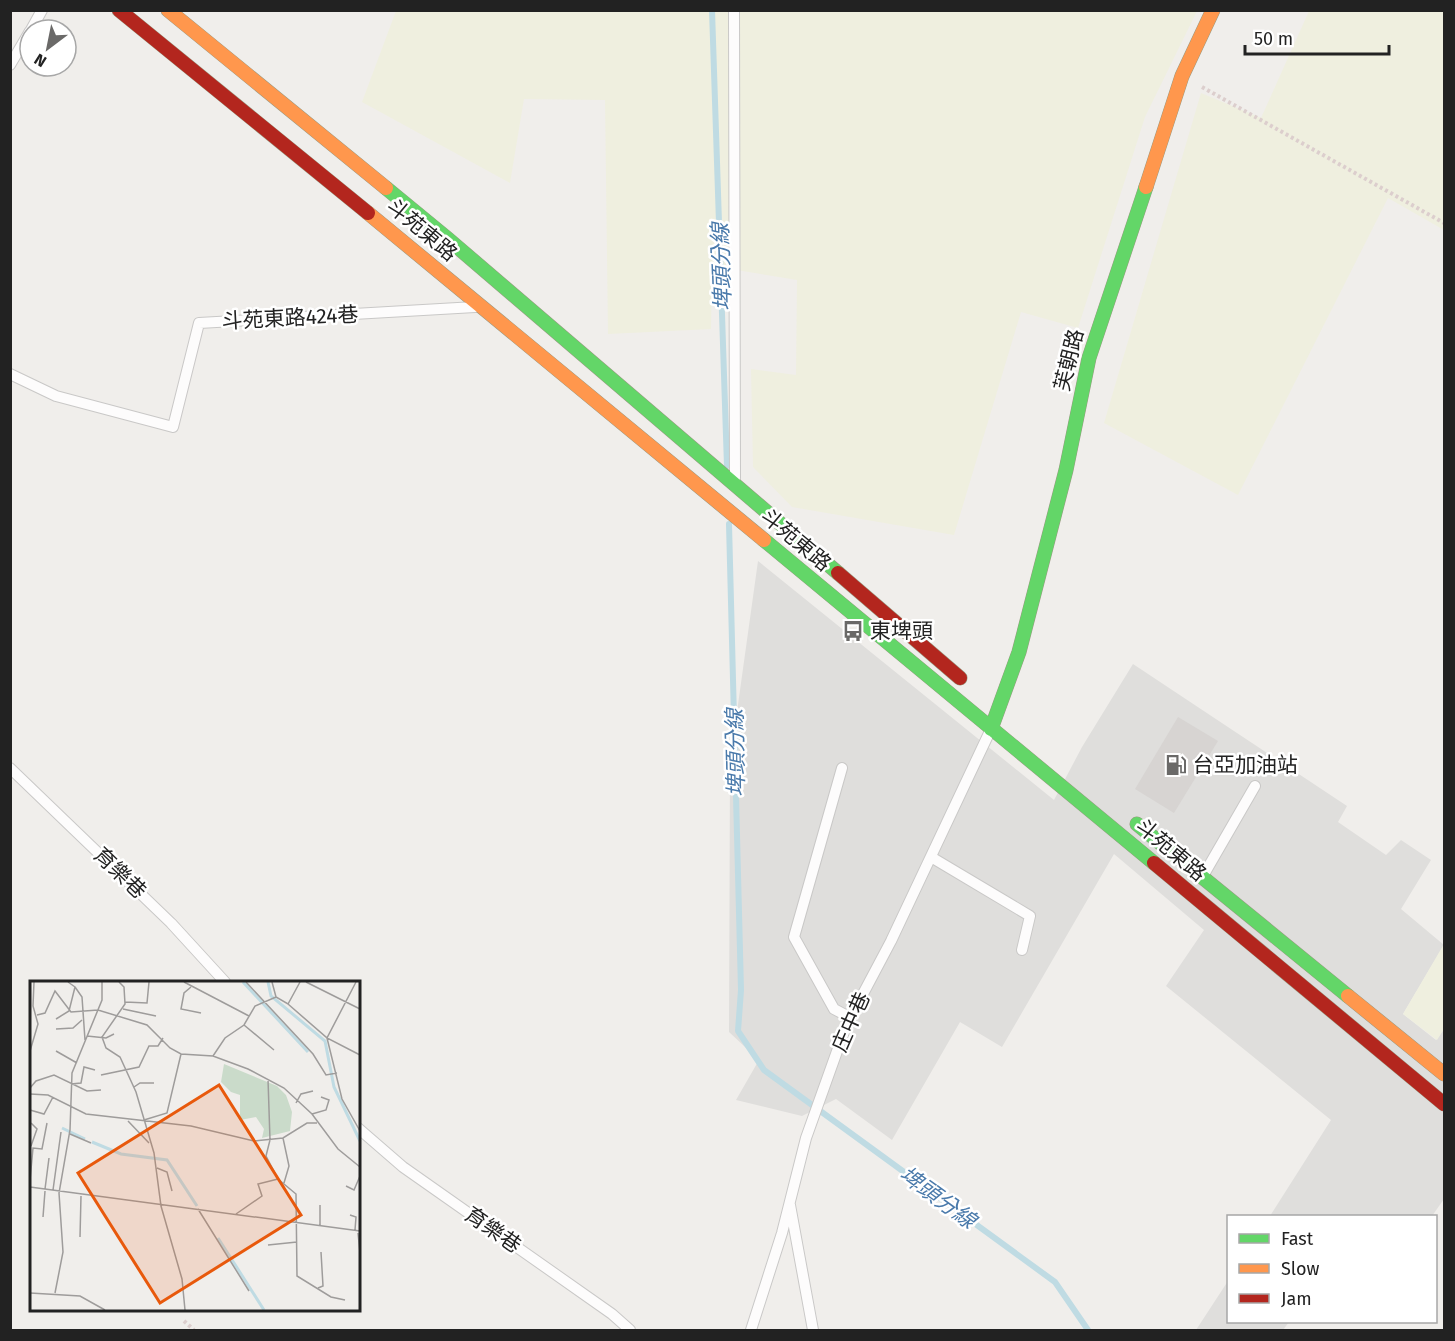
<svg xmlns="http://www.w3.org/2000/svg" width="1455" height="1341" viewBox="0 0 1455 1341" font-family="'Fira Sans','Noto Sans TC',sans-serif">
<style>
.residential{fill:#dfdedc}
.farmland{fill:#efefdf}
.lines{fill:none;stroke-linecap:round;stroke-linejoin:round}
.stream{stroke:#bfdbe3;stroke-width:6}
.building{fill:#d7d4d2}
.lane-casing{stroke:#c9c8c7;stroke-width:12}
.fast-casing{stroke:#999a82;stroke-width:15}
.slow-casing{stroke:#999a82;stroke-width:15}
.jam-casing{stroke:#999a82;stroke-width:15}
.path{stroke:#dccecd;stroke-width:4;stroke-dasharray:3 3;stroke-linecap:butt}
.lane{stroke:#fdfcfc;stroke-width:10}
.fast{stroke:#63d668;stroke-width:14}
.slow{stroke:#ff974d;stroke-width:14}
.jam{stroke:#b3261e;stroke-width:14}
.labels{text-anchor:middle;stroke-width:5;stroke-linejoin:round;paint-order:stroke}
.street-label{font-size:21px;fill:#222;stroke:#fff}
.poi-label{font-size:21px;fill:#222;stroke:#fff;text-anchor:start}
.water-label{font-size:22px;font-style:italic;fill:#4a7aab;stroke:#fff}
.inset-river{fill:none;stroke:#bfdbe3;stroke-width:3}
.inset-road{fill:none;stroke:#9e9c9b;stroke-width:1.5}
.view{fill:#e8590c;fill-opacity:0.15;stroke:#e8590c;stroke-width:3}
.inset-edge{fill:none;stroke:#222;stroke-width:3}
</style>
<rect width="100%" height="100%" fill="#f0eeeb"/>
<path class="residential" d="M 758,561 L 1054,800 L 1082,747 L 1133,664 L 1347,806 L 1338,822 L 1386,855 L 1401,840 L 1431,860 L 1401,909 L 1444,945 L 1403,1014 L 1436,1040 L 1444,1029 L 1444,1199 L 1432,1216 L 1270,1216 L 1331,1120 L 1166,986 L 1204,930 L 1114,854 L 1002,1047 L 960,1022 L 892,1140 L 836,1099 L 802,1116 L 736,1100 L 759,1060 L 729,1032 L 730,762 Z
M 1228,1281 L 1228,1322 L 1289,1322 L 1283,1330 L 1196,1330 Z"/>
<path class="farmland" d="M 396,11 L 1197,11 L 1145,117 L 1078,328 L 1021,312 L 954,535 L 792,507 L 753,467 L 751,369 L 796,375 L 797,280 L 712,266 L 711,329 L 608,334 L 605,100 L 524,99 L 510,183 L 362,102 Z
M 1309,11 L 1444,11 L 1444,230 L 1388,198 L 1238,495 L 1104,423 L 1201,93 L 1261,118 Z
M 1444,944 L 1444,1029 L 1437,1040 L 1403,1014 Z"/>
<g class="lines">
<path class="stream" d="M 712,10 L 727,466
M 729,524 L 741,990 L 738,1031 L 764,1070 L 1055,1282 L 1088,1330"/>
</g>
<path class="building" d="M 1178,717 L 1218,741 L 1174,813 L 1135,789 Z"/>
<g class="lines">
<defs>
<path id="lane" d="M 734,10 L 735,478
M 31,30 L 42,10
M 10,65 L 30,31
M 10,374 L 56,396 L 173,427 L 199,323 L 475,307
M 10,768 L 171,923 L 225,982
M 842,768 L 794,937 L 834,1009 L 851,1018
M 931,857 L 1030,916 L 1022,950
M 1203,876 L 1255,786
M 358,1128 L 403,1167 L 612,1314 L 630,1330
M 790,1205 L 813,1330
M 751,1330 L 782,1233 L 806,1138 L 846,1026 L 891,941 L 991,729"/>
<path id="fast" d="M 386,188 L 448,239 L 838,573
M 764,540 L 1154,863
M 991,729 L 1019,652 L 1066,470 L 1089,358 L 1146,187
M 1137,824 L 1348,996"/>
<path id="slow" d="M 168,10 L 386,188
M 1146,187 L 1182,76 L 1213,10
M 368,213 L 764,540
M 1348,996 L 1444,1074"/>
<path id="jam" d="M 119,10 L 368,213
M 838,573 L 960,678
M 1154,863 L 1444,1104"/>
</defs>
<use href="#lane" class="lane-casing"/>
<use href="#fast" class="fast-casing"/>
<use href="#slow" class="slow-casing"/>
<use href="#jam" class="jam-casing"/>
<path class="path" d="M 1202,87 L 1444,223
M 184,1321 L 194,1330"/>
<use href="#lane" class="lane"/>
<use href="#fast" class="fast"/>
<use href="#slow" class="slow"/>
<use href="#jam" class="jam"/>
</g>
<defs>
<symbol id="bus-bare" viewBox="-9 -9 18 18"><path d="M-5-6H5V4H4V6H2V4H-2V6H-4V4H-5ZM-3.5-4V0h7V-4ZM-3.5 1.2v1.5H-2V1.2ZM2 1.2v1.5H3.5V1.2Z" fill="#6a6968" stroke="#fff" stroke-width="2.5" paint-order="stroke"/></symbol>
<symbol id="fuel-bare" viewBox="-9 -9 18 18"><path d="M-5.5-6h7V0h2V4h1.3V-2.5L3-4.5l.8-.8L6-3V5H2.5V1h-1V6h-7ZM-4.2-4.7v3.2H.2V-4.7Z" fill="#6a6968" stroke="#fff" stroke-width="2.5" paint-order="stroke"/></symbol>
</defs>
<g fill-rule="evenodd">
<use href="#bus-bare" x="838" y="616" width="30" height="30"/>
<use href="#fuel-bare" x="1161" y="750" width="30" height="30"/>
</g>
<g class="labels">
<g class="street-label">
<text transform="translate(422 230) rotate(40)" y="7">斗苑東路</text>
<text transform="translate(290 318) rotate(-3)" y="7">斗苑東路424巷</text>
<text transform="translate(1069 360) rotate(-76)" y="7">芙朝路</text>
<text transform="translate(796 540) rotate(40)" y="7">斗苑東路</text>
<text transform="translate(1171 850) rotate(40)" y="7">斗苑東路</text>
<text transform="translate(120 873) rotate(44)" y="7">育樂巷</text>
<text transform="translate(851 1022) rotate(-66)" y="7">庄中巷</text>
<text transform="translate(493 1230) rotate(35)" y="7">育樂巷</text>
</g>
<g class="poi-label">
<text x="870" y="638">東埤頭</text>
<text x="1193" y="772">台亞加油站</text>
</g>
<g class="water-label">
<text transform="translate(721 267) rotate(-92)" y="8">埤頭分線</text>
<text transform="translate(735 753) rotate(-91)" y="8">埤頭分線</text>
<text transform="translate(938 1197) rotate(36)" y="8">埤頭分線</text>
</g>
</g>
<g transform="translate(30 981)">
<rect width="330" height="330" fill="#f0eeeb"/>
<path d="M 194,83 L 247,105 L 256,114 L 262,131 L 260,150 L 232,157 L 234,148 L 226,136 L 210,139 L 210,114 L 201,111 L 191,101 Z" fill="#cadbca"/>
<path class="inset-river" d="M 213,1 L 278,71M 238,1 L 241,15 L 295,60 L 304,106 L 330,160M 32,147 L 55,158M 62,161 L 91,173 L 137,179 L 167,225M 188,257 L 234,329"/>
<path class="inset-road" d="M 89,1 L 94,6 L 95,23 L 72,56 L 76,67 L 90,76 L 106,111 L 124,172 L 131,225 L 152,298 L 155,329M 154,1 L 219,35M 216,1 L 283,73 L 296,94 L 307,92M 242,1 L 246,16 L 258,23 L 270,1M 276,1 L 330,28M 326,1 L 297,57 L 330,74M 45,6 L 52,16 L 55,59M 161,6 L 154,12 L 151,28 L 171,32M 95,21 L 117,22 L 119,1M 258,23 L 297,57 L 312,118 L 330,150M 93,28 L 126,35M 7,34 L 15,32 L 25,10 L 41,31 L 68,29 L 117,44 L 140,67 L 151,73 L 183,75 L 218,88 L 254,107 L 282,133 L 308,168 L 330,186M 26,38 L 39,30 L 45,6 L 38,1M 214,44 L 244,69M 26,48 L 43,47 L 52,39M 57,55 L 76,57 L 84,53M 0,70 L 8,43 L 3,25 L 4,1M 26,70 L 47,82M 183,75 L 195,57 L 214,44 L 225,25 L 246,16M 71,94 L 109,86 L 119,65 L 128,65 L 133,57M 238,98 L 240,159 L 236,175 L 248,198 L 266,213 L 267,295 L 301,316 L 315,319M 41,103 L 51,102 L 54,86 L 65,89M 104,106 L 110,102 L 124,102M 0,107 L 6,100 L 24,94 L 57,110 L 71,109M 0,113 L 18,114 L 56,133 L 161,145 L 224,160 L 253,157 L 277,142 L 287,142M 266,122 L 271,113 L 283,110M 0,129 L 14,133 L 23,116M 282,133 L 296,129 L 299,119 L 291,116M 114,139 L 137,132 L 151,73M 98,140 L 119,162M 40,153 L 61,162M 253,157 L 259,185 L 254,202M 1,165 L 7,148 L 1,142M 127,187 L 137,191 L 142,210M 0,199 L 3,167 L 12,168 L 17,142M 316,205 L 324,209 L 330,195M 0,206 L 330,250M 15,208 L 19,177M 23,209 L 31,151M 168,228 L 219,310M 206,233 L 232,215 L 228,203 L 248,198M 320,234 L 326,236 L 325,249M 13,236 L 15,210M 290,244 L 290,224M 328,252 L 330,272M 50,256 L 51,215M 238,264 L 267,261M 288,307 L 293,305 L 291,271M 0,312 L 50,315 L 75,329M 25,312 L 33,271 L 29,212 L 40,149 L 42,92 L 72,19 L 72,1"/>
<path class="view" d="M 189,104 L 271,234 L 130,322 L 48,192 Z"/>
<rect width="330" height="330" class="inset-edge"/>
</g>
<rect width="1455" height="1341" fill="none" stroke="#222222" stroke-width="24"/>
<rect x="1227" y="1215" width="210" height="108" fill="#ffffff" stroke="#a7a7a7" stroke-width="1.5"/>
<rect x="1239" y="1234" width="30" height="9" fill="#63d668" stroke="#a7a7a7" stroke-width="1.5"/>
<text x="1281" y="1245" font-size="18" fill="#222222">Fast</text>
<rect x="1239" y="1264" width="30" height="9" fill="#ff974d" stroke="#a7a7a7" stroke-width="1.5"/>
<text x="1281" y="1275" font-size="18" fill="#222222">Slow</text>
<rect x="1239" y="1294" width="30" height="9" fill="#b3261e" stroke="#a7a7a7" stroke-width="1.5"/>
<text x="1281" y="1305" font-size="18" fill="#222222">Jam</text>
<g transform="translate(48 48) rotate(212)"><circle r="28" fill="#ffffff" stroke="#a7a7a7" stroke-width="1.5"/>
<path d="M0-4.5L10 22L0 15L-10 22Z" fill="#6a6968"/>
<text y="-9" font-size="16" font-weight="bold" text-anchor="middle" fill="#222222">N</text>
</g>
<path d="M1245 45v9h144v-9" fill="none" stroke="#222222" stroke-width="3"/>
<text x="1254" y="45" font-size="18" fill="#222222" stroke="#ffffff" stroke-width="4.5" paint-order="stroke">50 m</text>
</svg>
